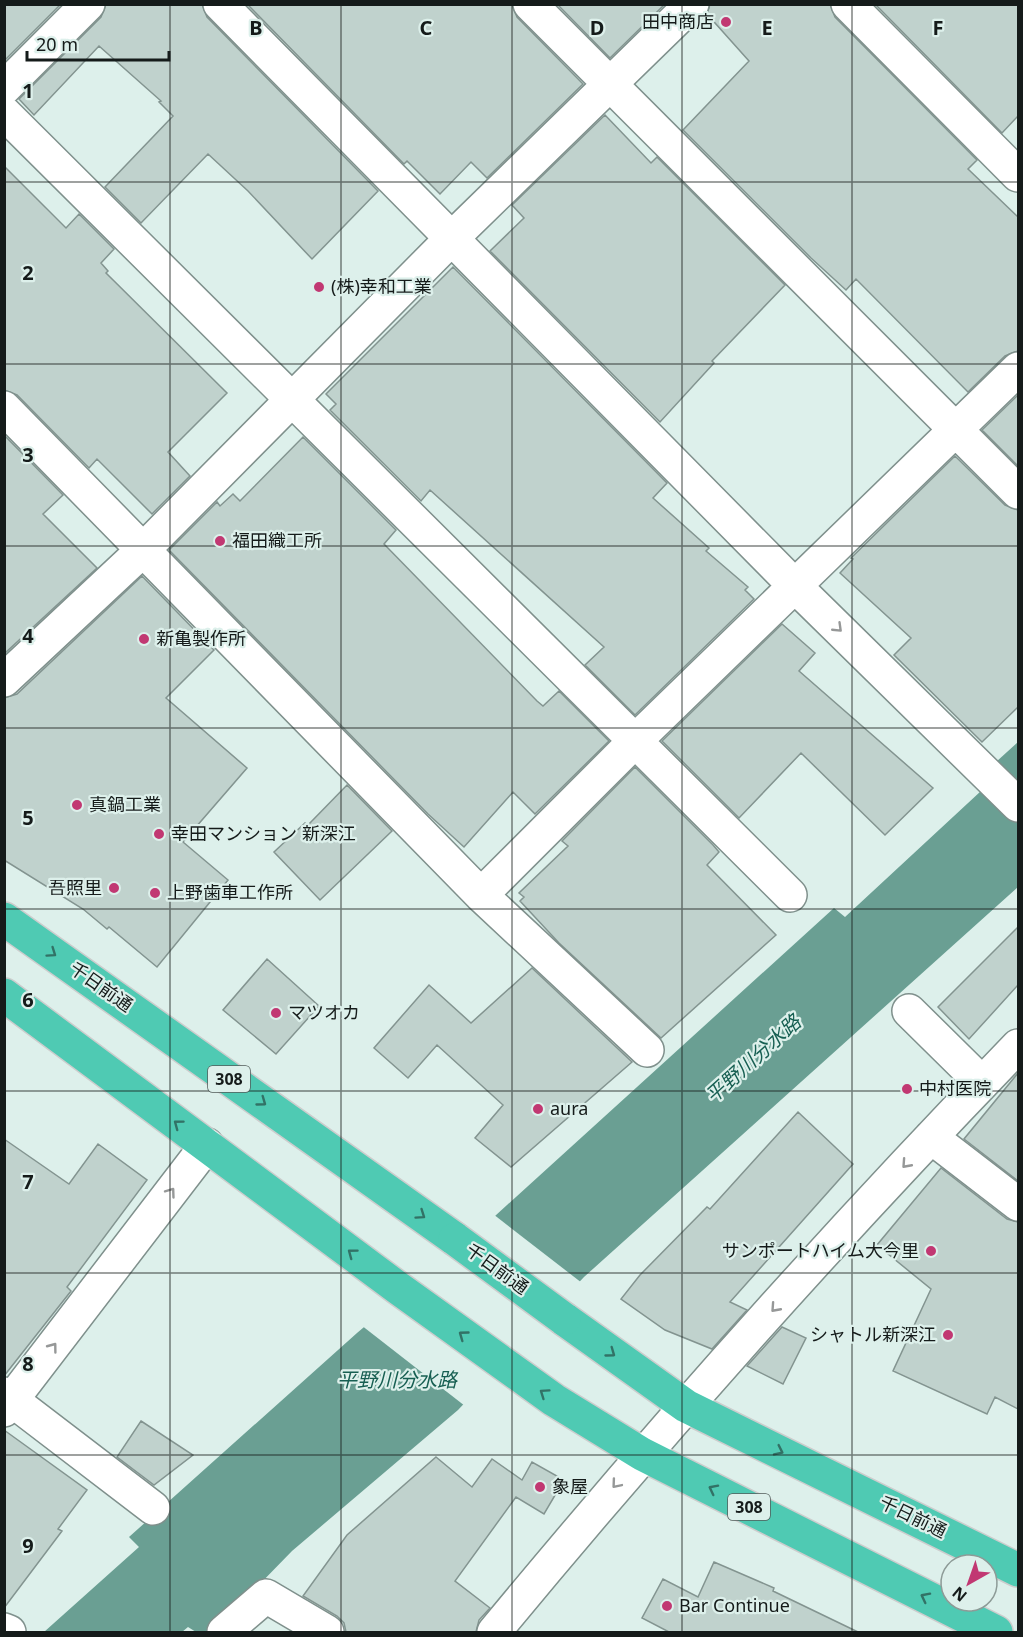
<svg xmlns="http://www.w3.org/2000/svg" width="1023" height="1637" viewBox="0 0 1023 1637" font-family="'Noto Sans','Noto Sans JP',sans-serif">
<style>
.water{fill:#6a9f93}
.pier{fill:#ddf0eb}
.building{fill:#c0d2cd;stroke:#839490;stroke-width:1.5}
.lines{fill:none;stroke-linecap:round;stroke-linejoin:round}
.street-casing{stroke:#7f908c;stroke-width:36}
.highway-casing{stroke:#cccdcd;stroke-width:36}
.street{stroke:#fff;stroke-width:33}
.highway{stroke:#4fcab3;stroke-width:33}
.highway-bridge-casing{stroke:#cccdcd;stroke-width:36;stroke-linecap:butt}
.highway-bridge{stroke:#4fcab3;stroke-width:33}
.oneway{stroke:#969898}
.oneway2{stroke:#327266}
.grid{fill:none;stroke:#151b1a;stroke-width:1.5;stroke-opacity:0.55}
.poi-dot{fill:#c13872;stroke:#ddf0eb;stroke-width:2}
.labels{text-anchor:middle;stroke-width:4.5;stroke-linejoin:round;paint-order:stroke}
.shield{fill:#ddf0eb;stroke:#515b59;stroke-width:1.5}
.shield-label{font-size:16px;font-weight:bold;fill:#151b1a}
.poi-label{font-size:18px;fill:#151b1a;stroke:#ddf0eb;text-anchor:start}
.street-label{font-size:18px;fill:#151b1a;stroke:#ddf0eb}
.water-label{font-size:20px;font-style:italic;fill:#175f52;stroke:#ddf0eb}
.grid-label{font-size:20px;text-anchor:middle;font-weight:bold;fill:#151b1a;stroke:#ddf0eb;stroke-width:4.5;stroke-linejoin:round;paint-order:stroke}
</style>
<rect width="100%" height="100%" fill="#ddf0eb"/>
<path class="water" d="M 1018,742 L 1018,887 L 584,1277 L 458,1410 L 292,1551 L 213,1632 L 196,1632 L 188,1627 L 182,1632 L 44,1632 L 139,1547 L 129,1537 L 357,1333 L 495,1216 L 834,908 L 845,917 L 981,791 L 974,782 Z"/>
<path class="pier" d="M 493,1214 L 582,1283 L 465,1406 L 361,1325 Z"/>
<path class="building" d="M 4,4 L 61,4 L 4,61 Z
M 106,4 L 202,4 L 207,17 L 378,191 L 312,259 L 248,191 L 208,154 L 141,223 L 105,187 L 173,116 L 159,102 L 161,101 L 99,46 L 34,115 L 19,99 L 101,17 Z
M 247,4 L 512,4 L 517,17 L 583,84 L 487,178 L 471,162 L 440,194 L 407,161 L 404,164 Z
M 557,4 L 665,4 L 610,58 Z
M 710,4 L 830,4 L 835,17 L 977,160 L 968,169 L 1018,217 L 1018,351 L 1005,356 L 968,392 L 856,279 L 846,290 L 811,258 L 683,130 L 749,61 L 707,14 Z
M 875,4 L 1018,4 L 1018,116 L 1002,133 Z
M 605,115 L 651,163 L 657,157 L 785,285 L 712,361 L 714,363 L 660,422 L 490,251 L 524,218 L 512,205 Z
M 4,166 L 66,228 L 79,214 L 114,249 L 101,263 L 108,271 L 106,273 L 227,393 L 168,452 L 190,476 L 152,514 L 97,459 L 89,468 L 17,395 L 4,390 Z
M 453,267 L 667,483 L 653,498 L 709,548 L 706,551 L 748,587 L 745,590 L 754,599 L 635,715 L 585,665 L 604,647 L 430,490 L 421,501 L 330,410 L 336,404 L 326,394 Z
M 1018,395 L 1018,466 L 982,430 Z
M 4,435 L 63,495 L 43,514 L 97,568 L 4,654 Z
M 303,437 L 396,530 L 384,544 L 537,701 L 543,706 L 559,691 L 609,741 L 535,814 L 513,792 L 464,847 L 428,814 L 169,550 L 217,502 L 220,506 L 233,494 L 240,501 Z
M 955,456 L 1005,505 L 1018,510 L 1018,707 L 982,742 L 894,655 L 911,638 L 840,573 L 853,559 L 851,558 Z
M 142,576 L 214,650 L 166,698 L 247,768 L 183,842 L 228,880 L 157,967 L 109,927 L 107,929 L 83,909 L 4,860 L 4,698 L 17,694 Z
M 782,624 L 815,653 L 799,671 L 933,788 L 885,835 L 801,753 L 739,818 L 662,741 Z
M 635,767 L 713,845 L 719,852 L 707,865 L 776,935 L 661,1038 L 559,943 L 520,901 L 524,897 L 519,893 L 568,846 L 562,841 Z
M 347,785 L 392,831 L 320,900 L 274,852 L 305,823 L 308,825 Z
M 1018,927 L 1018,985 L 969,1039 L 938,1007 Z
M 267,959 L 319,1006 L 276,1054 L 223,1010 Z
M 532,968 L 632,1062 L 511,1167 L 475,1138 L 503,1105 L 437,1045 L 408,1078 L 374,1048 L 429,985 L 471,1023 Z
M 1018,1073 L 1018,1181 L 964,1139 Z
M 798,1112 L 853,1164 L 730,1302 L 747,1310 L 712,1349 L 665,1330 L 621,1299 L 640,1275 L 707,1207 L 710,1209 Z
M 4,1139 L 69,1184 L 98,1144 L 147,1180 L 67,1287 L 71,1291 L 4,1376 Z
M 941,1168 L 1007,1219 L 1018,1222 L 1018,1409 L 995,1397 L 987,1414 L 893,1371 L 931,1289 L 877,1245 Z
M 782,1327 L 806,1338 L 783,1384 L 747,1366 Z
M 141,1421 L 193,1455 L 154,1485 L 117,1457 Z
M 4,1430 L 87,1490 L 58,1529 L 62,1531 L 4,1608 Z
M 436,1457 L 472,1487 L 492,1459 L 522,1480 L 532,1462 L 564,1480 L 544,1514 L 516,1497 L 455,1581 L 490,1608 L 479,1620 L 476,1632 L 346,1632 L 344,1623 L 337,1616 L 303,1596 L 347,1535 Z
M 714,1562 L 774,1588 L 773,1591 L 858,1632 L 669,1632 L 642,1618 L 663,1579 L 698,1597 Z"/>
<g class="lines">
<defs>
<path id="street" d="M 220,4 L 796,587 L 1018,805
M 530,4 L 1018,492
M 848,4 L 1018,175
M 4,88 L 88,4
M 4,113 L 790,895
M 4,408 L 481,895 L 647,1050
M 4,680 L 143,550 L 451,239 L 692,4
M 481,895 L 634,742 L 1018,369
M 909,1011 L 982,1083
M 931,1137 L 1018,1204
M 4,1394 L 153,1508
M 4,1410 L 207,1145
M 4,1630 L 9,1632
M 224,1632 L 266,1596 L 327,1632
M 494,1632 C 661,1430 836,1234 1018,1046"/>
<path id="highway" d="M 4,919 L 455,1239
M 4,995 L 398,1288 L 554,1400 L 642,1454 L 996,1632
M 564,1319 L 686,1406 L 1018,1570"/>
</defs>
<use href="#street" class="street-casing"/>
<use href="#highway" class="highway-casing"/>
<use href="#street" class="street"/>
<use href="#highway" class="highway"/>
<defs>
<path id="highway-bridge" d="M 455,1239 L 564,1319"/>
</defs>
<use href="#highway-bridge" class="highway-bridge-casing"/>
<use href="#highway-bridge" class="highway-bridge"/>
</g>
<defs><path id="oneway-chevron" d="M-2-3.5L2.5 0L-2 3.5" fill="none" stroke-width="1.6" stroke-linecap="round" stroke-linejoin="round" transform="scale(1.5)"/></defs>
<g class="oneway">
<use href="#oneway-chevron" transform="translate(838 628) rotate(44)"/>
<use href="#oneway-chevron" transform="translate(906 1164) rotate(132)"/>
<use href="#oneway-chevron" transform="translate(171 1192) rotate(-54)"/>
<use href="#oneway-chevron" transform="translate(775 1308) rotate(132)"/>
<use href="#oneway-chevron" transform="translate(53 1347) rotate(-53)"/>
<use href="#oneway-chevron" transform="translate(616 1484) rotate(130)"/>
</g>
<g class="oneway2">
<use href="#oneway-chevron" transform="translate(52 953) rotate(35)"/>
<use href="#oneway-chevron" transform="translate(262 1102) rotate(36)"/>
<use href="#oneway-chevron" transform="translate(178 1124) rotate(-143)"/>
<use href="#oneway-chevron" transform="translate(421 1215) rotate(35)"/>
<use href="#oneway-chevron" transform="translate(352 1253) rotate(-143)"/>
<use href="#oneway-chevron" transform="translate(463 1335) rotate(-144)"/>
<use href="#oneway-chevron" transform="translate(611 1353) rotate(36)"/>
<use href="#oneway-chevron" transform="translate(544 1393) rotate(-145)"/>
<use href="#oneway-chevron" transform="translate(779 1451) rotate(26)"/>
<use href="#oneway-chevron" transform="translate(713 1489) rotate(-153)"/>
<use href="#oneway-chevron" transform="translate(925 1597) rotate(-153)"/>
</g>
<path class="grid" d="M 170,4 L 170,1632M 341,4 L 341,1632M 512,4 L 512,1632M 682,4 L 682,1632M 852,4 L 852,1632M 4,182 L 1018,182M 4,364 L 1018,364M 4,546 L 1018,546M 4,728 L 1018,728M 4,909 L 1018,909M 4,1091 L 1018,1091M 4,1273 L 1018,1273M 4,1455 L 1018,1455"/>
<g class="poi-dot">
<circle cx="726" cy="22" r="6"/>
<circle cx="319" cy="287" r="6"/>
<circle cx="220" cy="541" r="6"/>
<circle cx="144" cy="639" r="6"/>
<circle cx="77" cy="805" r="6"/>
<circle cx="159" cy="834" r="6"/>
<circle cx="114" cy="888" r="6"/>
<circle cx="155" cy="893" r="6"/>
<circle cx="276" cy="1013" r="6"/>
<circle cx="907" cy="1089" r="6"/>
<circle cx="538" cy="1109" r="6"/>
<circle cx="931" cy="1251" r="6"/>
<circle cx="948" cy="1335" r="6"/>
<circle cx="540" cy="1487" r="6"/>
<circle cx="667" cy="1606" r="6"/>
</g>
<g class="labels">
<g class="shield">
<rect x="208" y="1066" width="42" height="26" rx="4.5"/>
<rect x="728" y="1494" width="42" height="26" rx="4.5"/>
</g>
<g class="shield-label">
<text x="229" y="1085">308</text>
<text x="749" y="1513">308</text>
</g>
<g class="poi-label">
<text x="714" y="28" text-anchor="end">田中商店</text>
<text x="331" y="293">(株)幸和工業</text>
<text x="232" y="547">福田織工所</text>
<text x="156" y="645">新亀製作所</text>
<text x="89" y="811">真鍋工業</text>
<text x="171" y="840">幸田マンション 新深江</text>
<text x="102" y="894" text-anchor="end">吾照里</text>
<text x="167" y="899">上野歯車工作所</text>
<text x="288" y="1019">マツオカ</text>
<text x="919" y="1095">中村医院</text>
<text x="550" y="1115">aura</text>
<text x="919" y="1257" text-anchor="end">サンポートハイム大今里</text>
<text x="936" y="1341" text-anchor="end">シャトル新深江</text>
<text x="552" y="1493">象屋</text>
<text x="679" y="1612">Bar Continue</text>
</g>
<g class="street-label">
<text transform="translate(101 987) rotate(35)" y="6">千日前通</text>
<text transform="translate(497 1269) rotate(36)" y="6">千日前通</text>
<text transform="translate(913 1517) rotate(26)" y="6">千日前通</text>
</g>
<g class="water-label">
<text transform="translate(753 1059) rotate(-42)" y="7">平野川分水路</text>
<text x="397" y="1387">平野川分水路</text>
</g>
</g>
<g class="grid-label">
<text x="256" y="35">B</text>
<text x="426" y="35">C</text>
<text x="597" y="35">D</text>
<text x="767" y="35">E</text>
<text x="938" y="35">F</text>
<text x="28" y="98">1</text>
<text x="28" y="280">2</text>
<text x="28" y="462">3</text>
<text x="28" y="643">4</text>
<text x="28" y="825">5</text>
<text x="28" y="1007">6</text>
<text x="28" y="1189">7</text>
<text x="28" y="1371">8</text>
<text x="28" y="1553">9</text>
</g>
<rect width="1023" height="1637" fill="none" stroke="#151b1a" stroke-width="12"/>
<g transform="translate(969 1583) rotate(220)"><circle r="28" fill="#ddf0eb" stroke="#8d9b97" stroke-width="1.5"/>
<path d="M0-4.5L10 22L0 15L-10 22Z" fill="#c13872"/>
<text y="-9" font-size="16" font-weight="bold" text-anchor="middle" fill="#151b1a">N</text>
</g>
<path d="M27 51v9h142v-9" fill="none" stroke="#151b1a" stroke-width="3"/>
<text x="36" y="51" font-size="18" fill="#151b1a" stroke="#ddf0eb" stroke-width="4.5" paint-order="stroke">20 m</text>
</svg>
